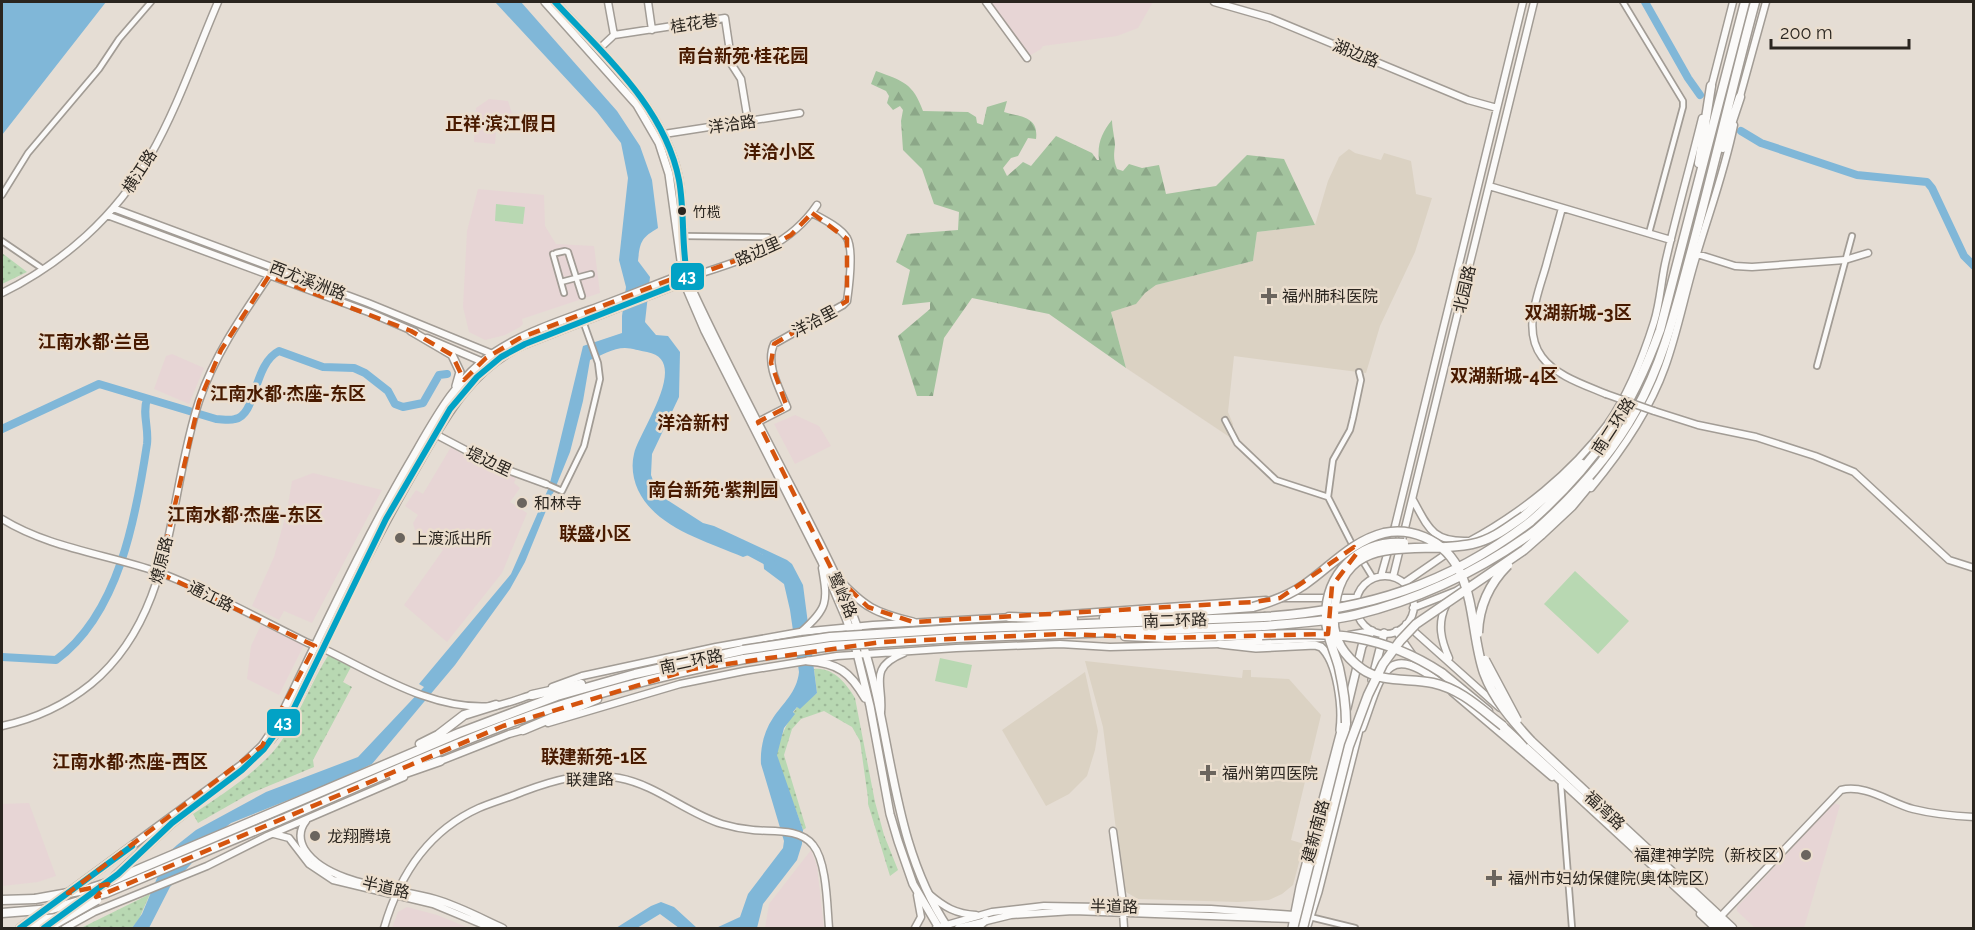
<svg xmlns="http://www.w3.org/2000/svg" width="1975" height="930" viewBox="0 0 1975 930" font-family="Raleway,'Noto Sans SC',sans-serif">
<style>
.education{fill:#e7d5d5}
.medical{fill:#dbd2c3}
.grass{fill:url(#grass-dots)}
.forest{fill:url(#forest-firs)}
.pitch{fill:#b8d8b2}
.water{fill:#80b7d8}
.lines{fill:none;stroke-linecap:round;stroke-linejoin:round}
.river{stroke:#80b7d8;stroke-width:8}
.street-casing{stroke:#a29c95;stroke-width:8}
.secondary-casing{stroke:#a29c95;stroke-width:9}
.primary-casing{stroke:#a29c95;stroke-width:10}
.highway-casing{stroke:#a29c95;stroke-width:11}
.street{stroke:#fbfaf9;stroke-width:4.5}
.secondary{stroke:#fbfaf9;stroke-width:6}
.primary{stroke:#fbfaf9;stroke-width:7}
.highway{stroke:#fbfaf9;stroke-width:8}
.secondary-bridge-casing{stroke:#a29c95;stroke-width:9;stroke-linecap:butt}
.highway-bridge-casing{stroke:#a29c95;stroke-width:11;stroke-linecap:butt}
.secondary-bridge{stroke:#fbfaf9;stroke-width:6}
.highway-bridge{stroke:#fbfaf9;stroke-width:8}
.bus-1-casing{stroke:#ebdece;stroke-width:10}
.bus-1{stroke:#02a2c5;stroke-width:6}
.marked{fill:none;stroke:#d5540e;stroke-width:4.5;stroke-dasharray:12 8;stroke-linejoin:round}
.bus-dot{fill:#2a251f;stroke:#ebdece;stroke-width:2}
.poi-dot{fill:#6b655e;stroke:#ebdece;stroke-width:2}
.labels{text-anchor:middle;stroke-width:5;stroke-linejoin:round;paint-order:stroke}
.bus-label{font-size:14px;fill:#2a251f;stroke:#ebdece;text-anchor:start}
.street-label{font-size:16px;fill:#2a251f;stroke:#ebdece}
.poi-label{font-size:16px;fill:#2a251f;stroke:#ebdece;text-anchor:start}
.neighbourhood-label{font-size:18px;font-weight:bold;fill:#481a00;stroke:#ebdece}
.line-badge{stroke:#ebdece;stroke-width:2}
.badge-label{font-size:16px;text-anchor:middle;font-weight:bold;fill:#fff}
</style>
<defs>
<pattern id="grass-dots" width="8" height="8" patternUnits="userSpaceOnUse" patternTransform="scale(1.5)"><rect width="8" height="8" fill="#b8d8b2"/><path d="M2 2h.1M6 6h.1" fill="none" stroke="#9eb999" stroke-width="1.8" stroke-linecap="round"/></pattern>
<pattern id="forest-firs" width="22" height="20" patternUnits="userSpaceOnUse" patternTransform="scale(1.5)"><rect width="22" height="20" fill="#a3c39e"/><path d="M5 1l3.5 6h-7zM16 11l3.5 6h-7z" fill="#8ca788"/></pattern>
</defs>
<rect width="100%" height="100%" fill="#e5ddd4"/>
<path class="education" d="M 989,2 L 1153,2 L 1138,28 L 1117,36 L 1043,46 L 1041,49 L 1029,56 Z
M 489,99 L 508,101 L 514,120 L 497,119 L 495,144 L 474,142 L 476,108 Z
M 478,189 L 544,195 L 545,226 L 556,244 L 594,246 L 600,293 L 522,319 L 523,324 L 520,327 L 505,335 L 485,340 L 469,332 L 463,307 L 467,231 Z
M 172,354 L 204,368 L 189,404 L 154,389 L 166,356 Z
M 795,415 L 819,426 L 831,446 L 795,464 L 774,424 Z
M 451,447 L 490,472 L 495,469 L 516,478 L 514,483 L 520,488 L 510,502 L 527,513 L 502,573 L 447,642 L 404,605 L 443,550 L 415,530 L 413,523 L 418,515 L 405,506 L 416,490 L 423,494 Z
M 313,473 L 382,490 L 312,623 L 284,611 L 279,620 L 252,606 L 274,557 L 287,511 L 292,481 Z
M 261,625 L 304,645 L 279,695 L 247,679 L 251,646 Z
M 29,803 L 56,876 L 38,882 L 2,886 L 2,804 Z
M 1834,803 L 1840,805 L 1804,928 L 1755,928 L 1737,911 L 1737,907 Z
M 811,850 L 817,866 L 824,928 L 765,928 L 769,904 Z
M 407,907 L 437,915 L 469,928 L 392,928 L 398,912 Z"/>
<path class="medical" d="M 1349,149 L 1355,153 L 1381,160 L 1384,153 L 1411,161 L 1416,194 L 1432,198 L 1415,252 L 1380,326 L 1366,373 L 1234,356 L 1228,412 L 1233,424 L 1231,438 L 1126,368 L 1111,312 L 1135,304 L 1145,293 L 1156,285 L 1253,261 L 1257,232 L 1315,225 L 1328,181 L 1339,157 Z
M 1085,661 L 1242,678 L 1243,670 L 1251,670 L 1251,677 L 1289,679 L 1321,715 L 1291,840 L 1304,844 L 1293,885 L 1282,894 L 1269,900 L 1238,902 L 1138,899 L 1126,892 L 1123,885 L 1103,727 Z
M 1085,672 L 1098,731 L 1095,750 L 1087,776 L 1069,794 L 1046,806 L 1002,730 Z"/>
<path class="grass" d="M 2,253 L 27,272 L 2,284 Z
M 329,654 L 352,665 L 343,682 L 352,687 L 313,760 L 314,767 L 249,794 L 198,823 L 193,814 C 221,795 264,768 282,740 C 300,713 312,681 329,654 Z
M 814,669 C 833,667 846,683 855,698 L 875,802 L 884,835 L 898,870 L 890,876 L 868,804 L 868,798 L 860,741 L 852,727 L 824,711 L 801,719 L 792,729 L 784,755 L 806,828 L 803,830 C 799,816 777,764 777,754 C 778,741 790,716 798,706 L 799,708 L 817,693 Z
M 150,894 L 139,919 L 132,928 L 81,928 Z"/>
<path class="forest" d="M 876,71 C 903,81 913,83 923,111 L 968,112 L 976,117 L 977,123 L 983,125 L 987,107 L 1007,101 L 1004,112 C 1020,117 1039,116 1036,139 L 1028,138 L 1018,156 L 1011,158 L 1003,168 L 1007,176 L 1023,162 L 1031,166 L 1056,136 L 1092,153 L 1097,160 L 1099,160 C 1097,144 1102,132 1112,120 C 1112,127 1115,140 1115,145 C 1114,154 1113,160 1117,169 L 1123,171 L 1129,164 L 1142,168 L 1159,165 L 1166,194 L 1216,186 L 1247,155 L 1284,159 L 1315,225 L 1257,232 L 1253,261 L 1156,285 L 1145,293 L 1136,304 L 1111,312 L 1126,368 L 1049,314 L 972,298 L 944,338 L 933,396 L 917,396 L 898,336 L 930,309 L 930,302 L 902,305 L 910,270 L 896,262 L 907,234 L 958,230 L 959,212 L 934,204 L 922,169 L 903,150 L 901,121 L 903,110 L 900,106 L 893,110 L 887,103 L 889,96 L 886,91 L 871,84 Z"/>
<path class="pitch" d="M 496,204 L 525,207 L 523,224 L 495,221 Z
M 1575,571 L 1629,621 L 1598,654 L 1544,604 Z
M 940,658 L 972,665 L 967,688 L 935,681 Z"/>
<path class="water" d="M 2,2 L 106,2 L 2,135 Z
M 495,2 L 521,2 L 617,111 L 640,146 L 652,180 L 658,228 C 641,238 640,242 638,261 L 650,277 L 645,322 L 656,335 L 668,336 L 680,352 L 679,397 L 652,454 L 651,475 L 658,494 L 703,523 L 714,526 L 787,560 L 792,564 L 803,585 L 817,693 L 800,709 L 797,707 L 793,712 L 795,714 L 784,728 L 777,755 L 803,830 L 802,844 L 797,860 L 763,904 L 757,928 L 716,928 L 740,917 L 748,894 L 783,848 L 784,841 L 761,764 C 760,748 764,731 773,718 C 783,703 797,692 799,672 L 790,610 L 784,584 L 764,569 L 763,555 L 757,552 L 743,557 C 706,541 656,528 638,490 C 633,479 631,466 634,454 C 639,431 692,360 647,352 C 640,351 632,348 625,348 C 613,348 600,356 590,360 L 583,401 L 570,452 L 525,562 L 510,589 L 455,665 L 372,764 L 336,781 L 231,823 L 222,830 L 170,887 L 149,928 L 132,928 L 142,914 L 167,854 L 177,845 L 196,830 L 266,792 L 358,757 L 424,687 L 419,684 L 511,574 L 549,487 L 583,346 L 622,333 L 622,316 L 626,287 L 619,260 L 628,178 L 621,143 L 597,112 Z
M 661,902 L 674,907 L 697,928 L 679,928 L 660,914 L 637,928 L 616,928 L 651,906 Z"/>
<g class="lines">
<path class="river" d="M 1645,2 L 1688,78 L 1700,95
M 1741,131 L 1761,143 L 1857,175 L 1927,182 L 1932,188 L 1964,256 L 1974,266
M 2,429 L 99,384 L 216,419 C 222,419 229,421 235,419 C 257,415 253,364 279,351 L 323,367 L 354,368 L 365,373 L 388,391 L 395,404 L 403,407 L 423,403 L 439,375 L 447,374
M 744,549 L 772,564
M 2,657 L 56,660 C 119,614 136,517 147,444 C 149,428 142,414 147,399"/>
<defs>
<path id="street" d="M 1623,2 L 1683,101 L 1683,107 L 1649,233
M 2,195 L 28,153 L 99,69 L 119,39 L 151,2
M 684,236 L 768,237
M 2,241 L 43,269
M 556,253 L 565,251 L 568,252 L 582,296
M 553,254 L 564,293
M 561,282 L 591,274
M 1817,366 L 1852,236
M 1225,420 L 1237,443 L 1276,480 L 1328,497
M 546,484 L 562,491 L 584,446 L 600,379 L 598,363 L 583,321
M 1354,548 L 1328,497 L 1333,460 L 1350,430 L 1353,418 L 1361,380 L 1359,372
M 1362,560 L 1373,578
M 1561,785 L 1572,928
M 1310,917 L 1355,928"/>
<path id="secondary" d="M 608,2 L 614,35
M 648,2 L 652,30
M 986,2 L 1027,58
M 1214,2 L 1270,18 L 1468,100 L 1497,108
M 598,50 L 614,35 L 725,18 L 732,65 L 741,79 L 748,121
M 1711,88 L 1733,2
M 1739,100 L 1766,2
M 664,134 L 800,113
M 1489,186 L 1671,240
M 113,208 L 368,303 L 495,355
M 1562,208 C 1557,227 1551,247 1546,266 C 1538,294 1522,330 1542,357 C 1556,376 1585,385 1606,394
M 107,215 L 371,313 L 415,332
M 1697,254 L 1735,266 L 1752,267 L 1845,260 L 1868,253
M 687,278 C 737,261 786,251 817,205
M 2,293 C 63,263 116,216 150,156 C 178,107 196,53 218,2
M 427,338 L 490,365
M 1654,411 L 1698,425 L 1756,437 L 1815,456 L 1854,472 L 1949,560 L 1974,568
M 758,422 L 787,407 C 779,388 765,363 774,344 L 843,305 L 847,301 C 849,287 854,250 847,238 C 840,227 823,219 812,213
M 435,434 L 494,465 L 546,484
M 1591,488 C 1621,452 1649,412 1665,367 C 1678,331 1685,293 1696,257 C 1709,213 1725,170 1734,125
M 1413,500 C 1428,527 1432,542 1467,541
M 2,519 C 49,548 106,554 158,572 C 209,591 259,619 308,643 L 322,648 C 375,673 433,712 494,706 C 507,704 521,698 534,694
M 1468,542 C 1520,514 1572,473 1607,425 C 1628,395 1643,357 1654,322 C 1660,303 1661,283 1665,264 C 1676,215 1690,167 1702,118
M 1381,576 L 1395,526 L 1523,2
M1356 605a29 29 0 1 1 58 0a29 29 0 1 1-58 0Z
M 1393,577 L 1534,2
M 1404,583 L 1449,552
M 1282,598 L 1356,598
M 1446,605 C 1437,624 1441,640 1449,658
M 1413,608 L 1456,591 L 1467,584
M 1055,615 L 1266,600
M 1406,624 L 1500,708
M 1396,631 L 1412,654
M 801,632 C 828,608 828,602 822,568
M 1349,635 L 1372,631
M 552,687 L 582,676 L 716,647 L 800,632 L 873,625 L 1012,617
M 1452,692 L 1552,777
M 881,712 C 884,684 867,668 904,653
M 548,723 L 680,684 L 744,671 L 837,656 L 956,648 L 1060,644 L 1110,647 L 1220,644 L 1324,638
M 2,726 C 34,719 65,705 91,684 C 176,613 167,498 199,401 C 216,351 246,310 275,267
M 438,762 L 509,734 L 527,729
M 306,821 C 299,830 299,840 305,850 C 328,885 397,888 435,899 C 459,906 481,918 503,928
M 1113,831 L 1122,896 L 1124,928
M 274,834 L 289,838 L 309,864 L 333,880 L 433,904 L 491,928
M 929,894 C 944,907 956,914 976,915
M 1700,914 L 1715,928
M 1722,915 L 1841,790 C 1866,784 1890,803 1913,809 C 1933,814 1953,816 1974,817
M 65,928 L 94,912 L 207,866 L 267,836 L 404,777
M 384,928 C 399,876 428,831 479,808 C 493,802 508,798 522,792 C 554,780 584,771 619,778 C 657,785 686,813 722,824 C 732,827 742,829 753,830 C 772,832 800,828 813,845 C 827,862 827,906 829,928
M 915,928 L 921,917 L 917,895
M 936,928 L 992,912 L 1044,906 L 1211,909 L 1294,915
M 958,928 L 1011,915 L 1073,911 L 1294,919"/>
<path id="primary" d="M 545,2 L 637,105 L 659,143 L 669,174 L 684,282 L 705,331 L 822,562 L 846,618 L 854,641 L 870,706 L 890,814 L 898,841 L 913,884 L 939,928
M 555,2 C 601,53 663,106 678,176 C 686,213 677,259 693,292 C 727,365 765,437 802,508 C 824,552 849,598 863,644 C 893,738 891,844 948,928
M 411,331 L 452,355 L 460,372 L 456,386
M 837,578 C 864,607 875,613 913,622
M 1220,644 L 1256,648 L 1315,645 L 1321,647 C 1338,662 1343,708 1340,730
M 808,661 C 838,663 850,672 865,698
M 1372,680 L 1384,633
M 1347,708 L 1362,646 L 1372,631
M 1362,728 C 1380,680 1384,637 1441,684
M 271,740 C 299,705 315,663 334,623 C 361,568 389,514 420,461 C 447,413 473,368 525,344 L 688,280
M 114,877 L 172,823 L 190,809
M 1307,926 L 1318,892 L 1361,722
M 20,928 L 243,764 L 262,746 L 277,724 C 320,637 360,548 409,464 C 433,423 454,380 494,353 C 523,333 558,322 590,310 C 621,299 652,286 684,274
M 44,928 L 80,902
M 977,928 L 986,920
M 1292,928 L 1300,887 L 1342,727"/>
<path id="highway" d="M 1723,148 L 1740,97
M 1699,163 L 1711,86
M 1524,516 L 1582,464
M 1530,522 C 1595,465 1631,410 1660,330 L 1745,2
M 1536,530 C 1575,495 1610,457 1635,412 C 1664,361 1677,304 1692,249 C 1714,167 1733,84 1755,2
M 1541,535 L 1572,506 L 1591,483
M 1009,617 L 1073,619
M 1104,618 L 1253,607
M 956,629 L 1264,617
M 1125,636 L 1168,638 L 1262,635
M 956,638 L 1264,626
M 1442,673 L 1488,711
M 532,695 L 581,684
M 1499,723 L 1721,928
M 523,730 L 597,699
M 1531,741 L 1732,928
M 420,744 L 438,735 L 464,715 L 496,705
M 394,777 L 440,761
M 255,820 L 459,733 L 557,696 L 635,674 L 743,650
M 278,821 C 353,789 426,755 502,726 C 580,696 662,675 744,659
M 2,900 L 35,899
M 33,928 L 59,908
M 1296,928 L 1343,744 L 1346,723"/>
</defs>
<use href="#street" class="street-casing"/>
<use href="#secondary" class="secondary-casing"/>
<use href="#primary" class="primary-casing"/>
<use href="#highway" class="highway-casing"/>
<use href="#street" class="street"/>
<use href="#secondary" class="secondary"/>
<use href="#primary" class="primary"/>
<use href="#highway" class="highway"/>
<defs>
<path id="secondary-bridge" d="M 1606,394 L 1654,411"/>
<path id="highway-bridge" d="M 1253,607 C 1271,602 1288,596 1304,585 C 1330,567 1352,541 1384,533 C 1398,530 1412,532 1424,537 C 1478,559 1468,627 1484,673 C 1494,700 1512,720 1531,741
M 1264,617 C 1367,610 1447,585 1530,522
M 1264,626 C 1294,623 1325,622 1355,615 C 1421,599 1481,570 1536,530
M 1478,633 C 1479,606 1489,584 1508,565
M 1262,635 C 1333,632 1381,633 1442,673
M 743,650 L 830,637 L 956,629
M 744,659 L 831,646 L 956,638
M 1485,660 L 1517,720
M 1346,723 C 1346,704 1343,686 1339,668 C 1335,652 1326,636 1326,619 C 1325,574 1358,540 1404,543
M 1503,726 C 1481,709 1461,689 1433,683 C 1411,678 1381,683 1362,669 C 1344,656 1332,638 1334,615 C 1339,527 1414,556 1472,544 C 1492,540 1508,527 1524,516
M 35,899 L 85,890 L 104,884 L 255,820
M 2,913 L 52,909 L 106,893 L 278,821
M 48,928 L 97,900
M 1303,928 L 1349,746 L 1368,695 L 1383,664 L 1400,641 L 1416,624 L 1524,550 L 1541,535"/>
</defs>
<use href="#secondary-bridge" class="secondary-bridge-casing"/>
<use href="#highway-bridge" class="highway-bridge-casing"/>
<use href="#secondary-bridge" class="secondary-bridge"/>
<use href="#highway-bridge" class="highway-bridge"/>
<defs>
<path id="bus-1" d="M 20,928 L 132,846
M 44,928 L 118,874 L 172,823 L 242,770 L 264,749 L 294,708 L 386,519 L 450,409 L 477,377 L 501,357 L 525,344 L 688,280 C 681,247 685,213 679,180 C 665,107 603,54 555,2"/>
</defs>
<use href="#bus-1" class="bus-1-casing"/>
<use href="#bus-1" class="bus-1"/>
</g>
<path class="marked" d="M 812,213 L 847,239 L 847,301 L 774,344 L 771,363 L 787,407 L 758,422 L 834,574 L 868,607 L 913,622 L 1253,602 L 1280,598 L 1354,547 L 1357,553 L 1332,586 L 1328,634 L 1168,638 L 1061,634 L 882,642 L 692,669 L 503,726 L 106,893 L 96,897 L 108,884 L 68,893 L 262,746 L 315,646 L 159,573 L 199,402 L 221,350 L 269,276 L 411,331 L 452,355 L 464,380 L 486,358 L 520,338 L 682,275 L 683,280 L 764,250 L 791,235 Z"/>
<circle class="bus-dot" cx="682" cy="211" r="5"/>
<g class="poi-dot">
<path d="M1266 287h6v6h6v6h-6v6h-6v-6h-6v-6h6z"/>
<circle cx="522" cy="503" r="6"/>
<circle cx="400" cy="538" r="6"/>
<path d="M1205 764h6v6h6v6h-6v6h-6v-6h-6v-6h6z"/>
<circle cx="315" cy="836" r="6"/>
<circle cx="1806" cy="855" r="6"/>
<path d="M1491 869h6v6h6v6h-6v6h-6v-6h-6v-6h6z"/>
</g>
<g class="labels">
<g class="bus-label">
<text x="693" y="217">竹榄</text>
</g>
<g class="street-label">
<text transform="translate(694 23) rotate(-9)" y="6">桂花巷</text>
<text transform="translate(1356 53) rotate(22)" y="6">湖边路</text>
<text transform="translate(732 124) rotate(-8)" y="6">洋洽路</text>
<text transform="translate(139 171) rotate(-57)" y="6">横江路</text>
<text transform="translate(758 251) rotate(-24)" y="6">路边里</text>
<text transform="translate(308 280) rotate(21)" y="6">西尤溪洲路</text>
<text transform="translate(1464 289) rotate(-77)" y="6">北园路</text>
<text transform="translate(814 321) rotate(-28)" y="6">洋洽里</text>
<text transform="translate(1613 426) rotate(-57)" y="6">南二环路</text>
<text transform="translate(489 461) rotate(25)" y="6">堤边里</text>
<text transform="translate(161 560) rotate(-76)" y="6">燎原路</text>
<text transform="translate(843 595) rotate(66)" y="6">鹭岭路</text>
<text transform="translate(211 596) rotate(26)" y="6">通江路</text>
<text transform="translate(1175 620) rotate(-2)" y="6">南二环路</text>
<text transform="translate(691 661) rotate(-12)" y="6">南二环路</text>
<text transform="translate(590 779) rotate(-1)" y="6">联建路</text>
<text transform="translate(1605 810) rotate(43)" y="6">福湾路</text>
<text transform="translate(1315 831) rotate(-75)" y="6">建新南路</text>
<text transform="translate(386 887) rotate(13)" y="6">半道路</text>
<text transform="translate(1114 906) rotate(1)" y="6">半道路</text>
</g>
<g class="poi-label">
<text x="1282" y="302">福州肺科医院</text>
<text x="534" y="509">和林寺</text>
<text x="412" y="544">上渡派出所</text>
<text x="1222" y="779">福州第四医院</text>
<text x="327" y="842">龙翔腾境</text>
<text x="1794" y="861" text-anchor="end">福建神学院（新校区）</text>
<text x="1508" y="884">福州市妇幼保健院(奥体院区)</text>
</g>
<g class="neighbourhood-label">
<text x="743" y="62">南台新苑·桂花园</text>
<text x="501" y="130">正祥·滨江假日</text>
<text x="779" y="158">洋洽小区</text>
<text x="1578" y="319">双湖新城-3区</text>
<text x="94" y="348">江南水都·兰邑</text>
<text x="1504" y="382">双湖新城-4区</text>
<text x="288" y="400">江南水都·杰座-东区</text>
<text x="693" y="429">洋洽新村</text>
<text x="713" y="496">南台新苑·紫荆园</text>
<text x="245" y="521">江南水都·杰座-东区</text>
<text x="595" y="540">联盛小区</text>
<text x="594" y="763">联建新苑-1区</text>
<text x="130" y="768">江南水都·杰座-西区</text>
</g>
</g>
<g class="line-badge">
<rect x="670" y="262" width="35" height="29" rx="6" fill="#02a2c5"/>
<rect x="266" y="708" width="35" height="29" rx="6" fill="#02a2c5"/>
</g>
<g class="badge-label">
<text x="687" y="282">43</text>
<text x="283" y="728">43</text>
</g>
<rect width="1975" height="930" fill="none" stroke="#2a251f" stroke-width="6"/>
<path d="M1771 39v9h138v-9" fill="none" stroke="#2a251f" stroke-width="3"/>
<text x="1780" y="39" font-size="18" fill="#2a251f" stroke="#ebdece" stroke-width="4.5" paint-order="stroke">200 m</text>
</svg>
